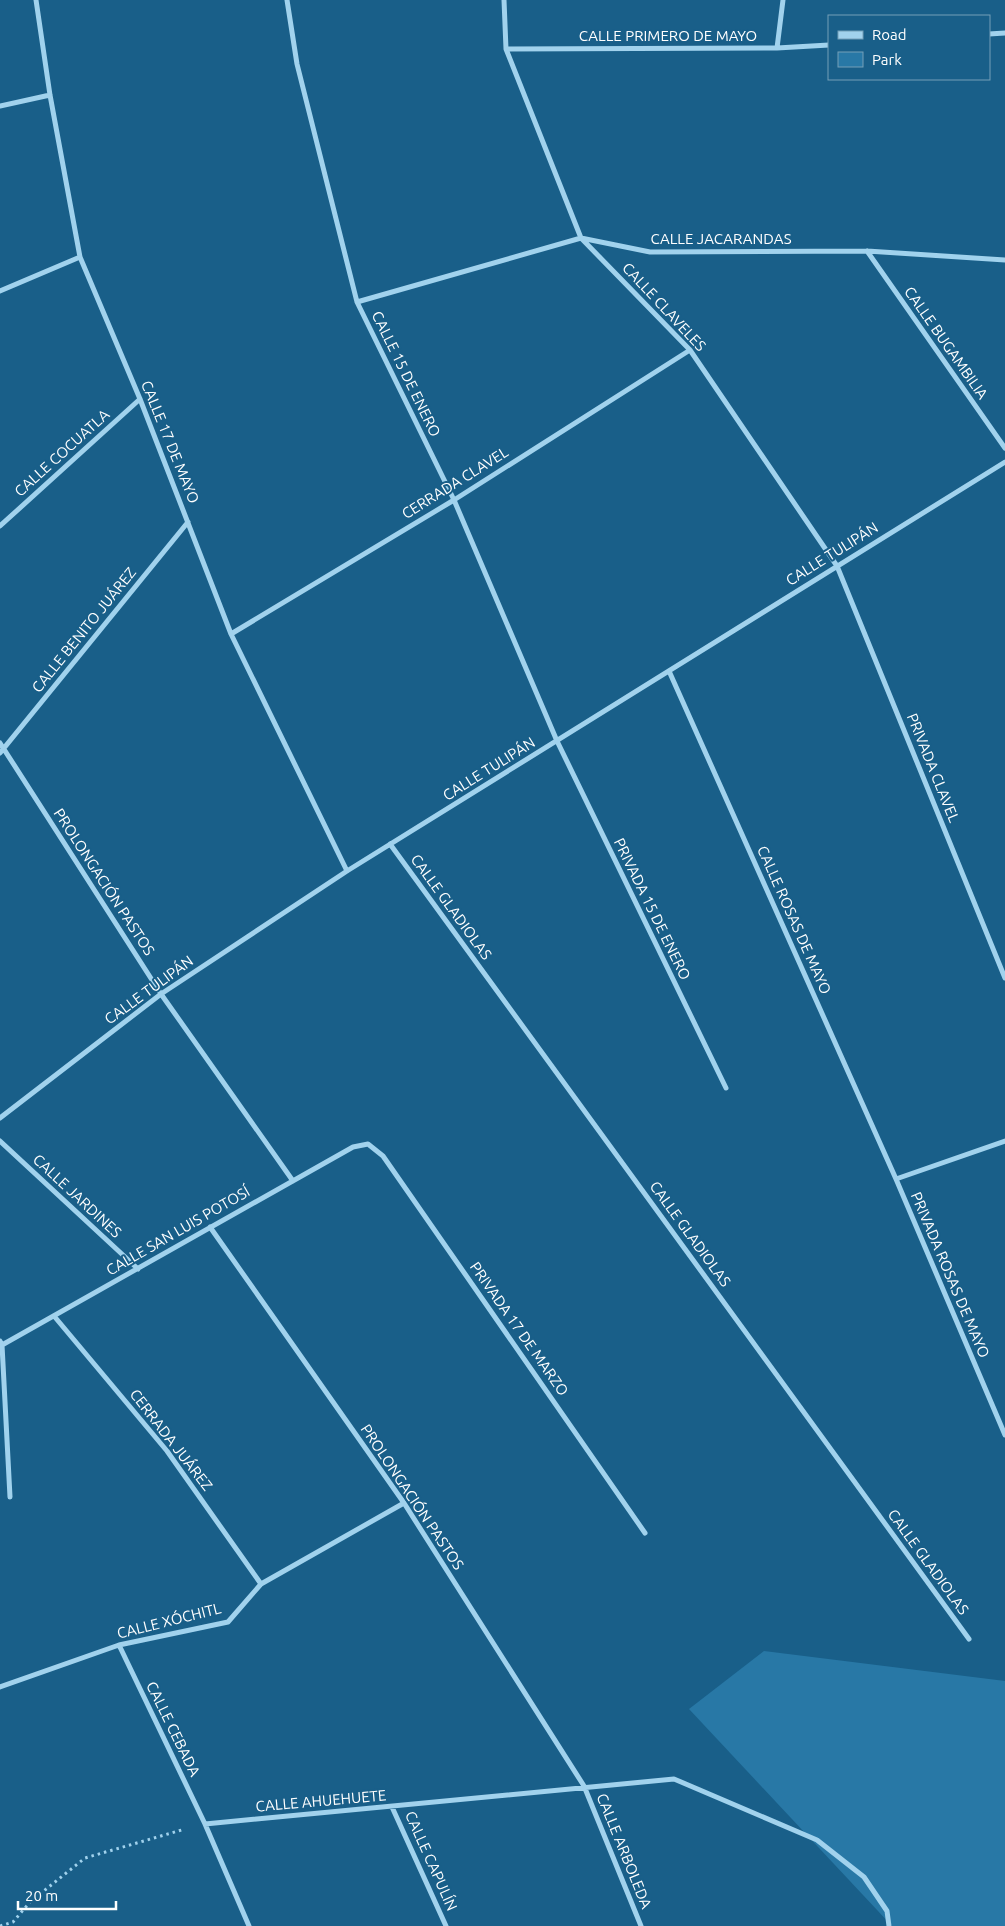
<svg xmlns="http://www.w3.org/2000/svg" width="1005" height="1926" viewBox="0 0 1005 1926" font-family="Ubuntu,sans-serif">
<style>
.green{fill:#2878a6}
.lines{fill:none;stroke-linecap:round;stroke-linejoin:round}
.path{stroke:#a1d2ed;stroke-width:3;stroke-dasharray:2.5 4;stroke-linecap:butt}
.minor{stroke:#a1d2ed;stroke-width:5}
.labels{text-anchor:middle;stroke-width:4;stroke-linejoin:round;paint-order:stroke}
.street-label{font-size:15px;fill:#fff;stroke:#195f89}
</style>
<rect width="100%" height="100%" fill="#195f89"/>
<path class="green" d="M 764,1651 L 1005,1681 L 1005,1926 L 892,1926 L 689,1709 Z"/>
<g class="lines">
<path class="path" d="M 0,1926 L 13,1922 L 30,1902 L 85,1858 L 185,1829"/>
<path class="minor" d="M 36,0 L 50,95 L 80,257 L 140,399 L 231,634 L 347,871
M 287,0 L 297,64 L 357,302 L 454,500 L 557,741 L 726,1088
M 504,0 L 506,49 L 581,238 L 690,350 L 837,566 L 1005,978
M 989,34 L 1005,33
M 777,48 L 783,0
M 506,49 L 777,48 L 829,45
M 0,106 L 50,95
M 867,251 L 1005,448
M 0,291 L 80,257
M 357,302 L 581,238 L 650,252 L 867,251 L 1005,260
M 0,526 L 140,399
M 231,634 L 454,500 L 690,350
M 669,671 L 896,1179 L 1005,1435
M 0,743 L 161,994 L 293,1181
M 0,753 L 188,522
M 390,844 L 969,1639
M 0,1118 L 161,994 L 347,871 L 1005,462
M 0,1141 L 138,1269
M 896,1179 L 1005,1141
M 210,1227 L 404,1503 L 584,1786 L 641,1926
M 54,1316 L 167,1451 L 261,1584
M 0,1341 L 2,1345 L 10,1497
M 2,1345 L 353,1147 L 368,1144 L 383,1156 L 645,1533
M 119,1645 L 205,1824 L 249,1926
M 0,1687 L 119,1645 L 228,1622 L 261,1584 L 404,1503
M 392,1807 L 446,1926
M 205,1824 L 674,1779 L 817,1840 L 864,1877 L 887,1911 L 889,1926"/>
</g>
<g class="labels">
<g class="street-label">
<text x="668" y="41">CALLE PRIMERO DE MAYO</text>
<text x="721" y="244">CALLE JACARANDAS</text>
<text transform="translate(664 307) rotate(47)" y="5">CALLE CLAVELES</text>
<text transform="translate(946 343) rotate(55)" y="5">CALLE BUGAMBILIA</text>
<text transform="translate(406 374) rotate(64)" y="5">CALLE 15 DE ENERO</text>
<text transform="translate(170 442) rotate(68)" y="5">CALLE 17 DE MAYO</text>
<text transform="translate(62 453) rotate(-42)" y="5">CALLE COCUATLA</text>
<text transform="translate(455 483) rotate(-32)" y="5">CERRADA CLAVEL</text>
<text transform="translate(832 554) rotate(-32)" y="5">CALLE TULIPÁN</text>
<text transform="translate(84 630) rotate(-51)" y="5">CALLE BENITO JUÁREZ</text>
<text transform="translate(933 768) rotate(68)" y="5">PRIVADA CLAVEL</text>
<text transform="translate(489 769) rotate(-32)" y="5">CALLE TULIPÁN</text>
<text transform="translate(104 882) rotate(57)" y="5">PROLONGACIÓN PASTOS</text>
<text transform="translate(451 907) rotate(54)" y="5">CALLE GLADIOLAS</text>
<text transform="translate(652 909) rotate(64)" y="5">PRIVADA 15 DE ENERO</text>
<text transform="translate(794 920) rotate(66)" y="5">CALLE ROSAS DE MAYO</text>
<text transform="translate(149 990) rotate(-36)" y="5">CALLE TULIPÁN</text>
<text transform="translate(77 1196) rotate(43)" y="5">CALLE JARDINES</text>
<text transform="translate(178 1231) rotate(-30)" y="5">CALLE SAN LUIS POTOSÍ</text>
<text transform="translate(690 1234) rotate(54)" y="5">CALLE GLADIOLAS</text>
<text transform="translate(950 1275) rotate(67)" y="5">PRIVADA ROSAS DE MAYO</text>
<text transform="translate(519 1329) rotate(55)" y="5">PRIVADA 17 DE MARZO</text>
<text transform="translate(171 1440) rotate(52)" y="5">CERRADA JUÁREZ</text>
<text transform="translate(412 1497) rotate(56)" y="5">PROLONGACIÓN PASTOS</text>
<text transform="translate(928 1562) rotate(54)" y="5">CALLE GLADIOLAS</text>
<text transform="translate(169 1621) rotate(-14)" y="5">CALLE XÓCHITL</text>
<text transform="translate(173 1729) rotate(64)" y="5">CALLE CEBADA</text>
<text transform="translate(321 1801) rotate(-5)" y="5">CALLE AHUEHUETE</text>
<text transform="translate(624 1851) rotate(68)" y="5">CALLE ARBOLEDA</text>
<text transform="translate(431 1861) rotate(66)" y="5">CALLE CAPULÍN</text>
</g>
</g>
<rect x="828" y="15" width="162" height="65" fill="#195f89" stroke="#759fb8"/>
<rect x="838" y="31" width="25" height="8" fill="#a1d2ed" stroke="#759fb8"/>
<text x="872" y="40" font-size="15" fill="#ffffff">Road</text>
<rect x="838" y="52" width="25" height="15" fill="#2878a6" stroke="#759fb8"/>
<text x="872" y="65" font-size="15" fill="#ffffff">Park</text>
<path d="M18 1901v8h98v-8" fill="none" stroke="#ffffff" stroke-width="2.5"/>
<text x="25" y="1901" font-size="15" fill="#ffffff" stroke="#195f89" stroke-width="4" paint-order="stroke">20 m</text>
</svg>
